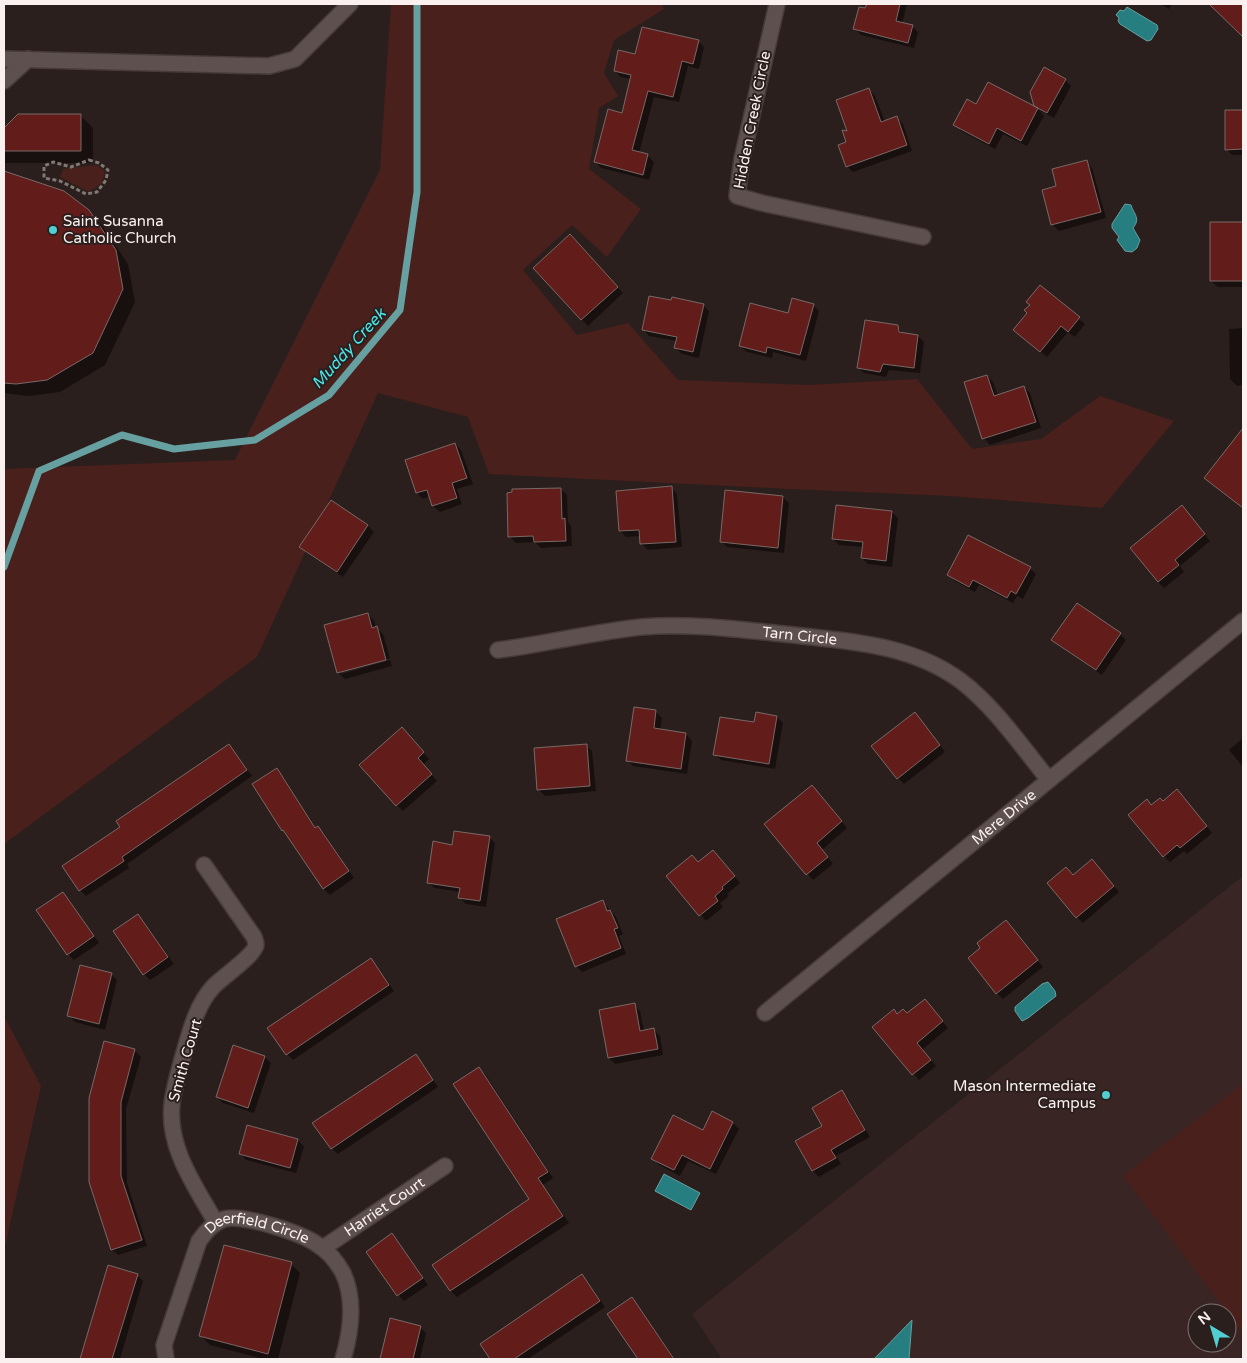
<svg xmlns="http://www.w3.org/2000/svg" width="1247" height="1363" viewBox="0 0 1247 1363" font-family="'Varela Round',sans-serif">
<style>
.built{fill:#392624;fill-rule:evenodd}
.green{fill:#49201c}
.water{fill:#277e80;stroke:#66a0a1}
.shadow{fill:#0007}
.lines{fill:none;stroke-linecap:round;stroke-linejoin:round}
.stream{stroke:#66a0a1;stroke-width:7}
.building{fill:#621d1a;stroke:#786967}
.minor-casing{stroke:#463b3a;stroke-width:18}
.path{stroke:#817775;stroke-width:3;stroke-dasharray:4 2.5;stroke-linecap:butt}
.minor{stroke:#5e504e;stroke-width:15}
.poi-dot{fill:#52cdd0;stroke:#2b1f1d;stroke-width:2}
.labels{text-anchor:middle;stroke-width:4;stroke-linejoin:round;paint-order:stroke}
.street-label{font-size:15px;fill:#f9f0ef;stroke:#2b1f1d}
.poi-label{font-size:15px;fill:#f9f0ef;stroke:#2b1f1d;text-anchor:start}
.water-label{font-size:16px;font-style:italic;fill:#45e8ec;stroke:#2b1f1d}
</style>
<rect width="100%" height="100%" fill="#2b1f1d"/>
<path class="built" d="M 1243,876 L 1243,1359 L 722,1359 L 692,1314 ZM 1197,1313 L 1227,1313 L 1227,1343 L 1197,1343 Z"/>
<path class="green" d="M 391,4 L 662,4 L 664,9 L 614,40 L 604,73 L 618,96 L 599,108 L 589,169 L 641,209 L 607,257 L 572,225 L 523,270 L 577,335 L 628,323 L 678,380 L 809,385 L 917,379 L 972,449 L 1041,439 L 1100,396 L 1174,421 L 1102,508 L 950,496 L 790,489 L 489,474 L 468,417 L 378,393 L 257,657 L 4,844 L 4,469 L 235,460 L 380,170 Z
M 96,165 L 105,171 L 102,183 L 89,192 L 60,177 L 63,169 Z
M 4,1016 L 41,1086 L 4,1251 Z
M 1243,1084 L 1243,1333 L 1123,1176 Z"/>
<path class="water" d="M 1127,7 L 1157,25 L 1158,29 L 1151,40 L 1147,41 L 1120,24 L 1118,21 L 1119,18 L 1116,15 L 1120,10 L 1124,11 Z
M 1125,204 L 1131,205 C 1134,215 1141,218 1133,228 L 1140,240 L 1137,248 L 1132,252 L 1125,251 L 1117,240 L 1119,237 L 1112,228 L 1112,224 Z
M 1048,982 L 1055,991 L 1056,996 L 1028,1018 L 1022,1021 L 1015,1011 L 1015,1007 L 1042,984 Z
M 664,1174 L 700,1193 L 691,1210 L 655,1191 Z
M 912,1320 L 909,1359 L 874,1359 Z"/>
<path class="shadow" d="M 868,4 L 907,4 L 902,24 L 912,26 L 918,32 L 914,48 L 861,35 L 855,29 L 866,10 Z
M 1161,4 L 1172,4 L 1169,9 Z
M 1211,4 L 1243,4 L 1243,35 Z
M 698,41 L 704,47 L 699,69 L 688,66 L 679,102 L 654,97 L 639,153 L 648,156 L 654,162 L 649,180 L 601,168 L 595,162 L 623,115 L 631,79 L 621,77 L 615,71 L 636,56 Z
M 1065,80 L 1071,86 L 1054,118 L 1041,111 L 1035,105 Z
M 988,83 L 1039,110 L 1044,116 L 1027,146 L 1003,134 L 995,149 L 961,131 L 955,124 L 977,105 Z
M 869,89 L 875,96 L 885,122 L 897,118 L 903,124 L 912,151 L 853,172 L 847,166 L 848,143 Z
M 1226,112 L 1243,112 L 1243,170 L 1243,155 L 1232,155 L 1226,149 Z
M 18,115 L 81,116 L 93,128 L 93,163 L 4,163 L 4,129 Z
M 1086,162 L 1092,168 L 1106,218 L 1059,231 L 1053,225 L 1044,191 L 1058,187 Z
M 4,172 L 63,192 L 88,211 L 101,224 L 128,264 L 135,302 L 105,365 L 60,392 L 29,396 L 4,393 Z
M 1243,223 L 1243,287 L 1218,287 L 1211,281 L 1211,224 Z
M 576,242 L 623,293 L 588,326 L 535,268 Z
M 1040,287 L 1085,324 L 1075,337 L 1068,332 L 1047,357 L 1021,336 L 1031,306 Z
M 703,305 L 709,311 L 699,358 L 682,354 L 675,348 L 677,341 L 649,336 L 643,329 Z
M 813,305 L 819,311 L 806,361 L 773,352 L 772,358 L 747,352 L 740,346 L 789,314 Z
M 897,326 L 904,334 L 918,336 L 924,342 L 920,373 L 889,370 L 886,377 L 864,373 L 858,367 Z
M 1243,328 L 1243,385 L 1237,386 L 1230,379 L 1229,329 Z
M 987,376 L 993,382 L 998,396 L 1024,387 L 1030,393 L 1041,428 L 990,445 L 984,438 Z
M 1238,437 L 1243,441 L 1243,508 L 1212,484 Z
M 455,444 L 461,450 L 473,484 L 457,489 L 462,504 L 440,512 L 433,506 L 430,496 L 423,499 L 417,493 L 406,461 Z
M 671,488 L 677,494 L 682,547 L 648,550 L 642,544 L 641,536 L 626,537 L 620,531 Z
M 561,489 L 567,495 L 568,522 L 571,526 L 572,546 L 541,548 L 535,542 L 516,543 L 510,537 Z
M 783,497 L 789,503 L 784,553 L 727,547 L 721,541 Z
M 892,512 L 898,518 L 892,567 L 868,564 L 862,558 L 863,547 L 839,545 L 833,539 Z
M 1188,513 L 1210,541 L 1180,566 L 1184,572 L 1164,588 L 1158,582 Z
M 368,526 L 374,532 L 343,577 L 307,553 L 301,547 Z
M 1030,568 L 1036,574 L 1023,599 L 1017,596 L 1013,603 L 979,585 L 975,592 L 955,581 L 949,575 Z
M 1077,605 L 1120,634 L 1126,640 L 1102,675 L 1059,646 L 1053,639 Z
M 368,614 L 374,621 L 376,628 L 383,634 L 390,658 L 341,671 L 341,674 L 390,660 L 392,666 L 345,679 L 338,673 L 325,626 Z
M 635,708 L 656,712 L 662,718 L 660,731 L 686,734 L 692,741 L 687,774 L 633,766 L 627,760 Z
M 777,717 L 783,723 L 775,769 L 721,760 L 715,754 L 755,724 Z
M 921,720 L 945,752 L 904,784 L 898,778 Z
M 408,735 L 429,759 L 423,765 L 437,781 L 403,811 L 397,805 Z
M 1243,738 L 1243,767 L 1229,750 Z
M 229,745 L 252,776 L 127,864 L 129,868 L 86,896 L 80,890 L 63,866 L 122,827 Z
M 586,745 L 592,751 L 596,791 L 545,796 L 539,790 Z
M 277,770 L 283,776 L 316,829 L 318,827 L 324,833 L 354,878 L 330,895 L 324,889 L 289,837 L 283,830 Z
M 818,792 L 847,828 L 822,850 L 833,864 L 813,880 L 766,824 Z
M 1183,797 L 1212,833 L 1187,854 L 1184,851 L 1170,862 L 1164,856 L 1152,806 Z
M 489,837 L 495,843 L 486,907 L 466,904 L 460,898 L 461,892 L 434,888 L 428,882 L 453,846 Z
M 719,857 L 740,883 L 727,894 L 729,896 L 720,903 L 723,907 L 706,921 L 668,876 L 698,864 Z
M 1098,867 L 1119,892 L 1083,923 L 1077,917 L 1073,876 Z
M 63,894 L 69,900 L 99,943 L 74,960 L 68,954 L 38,911 Z
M 602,901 L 616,917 L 623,934 L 619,936 L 626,954 L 582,972 L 576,966 Z
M 138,915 L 144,921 L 174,964 L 150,980 L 144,974 Z
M 1011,928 L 1043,967 L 1003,999 L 997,993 Z
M 371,960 L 377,966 L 394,991 L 293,1060 L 287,1054 Z
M 111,974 L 117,980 L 105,1030 L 75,1022 L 69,1016 Z
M 634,1005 L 640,1011 L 644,1031 L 653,1029 L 660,1036 L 663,1055 L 615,1064 L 609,1058 L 600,1011 Z
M 930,1006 L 948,1028 L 922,1050 L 936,1066 L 919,1080 L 874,1027 L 898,1016 L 907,1015 Z
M 105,1043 L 135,1051 L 141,1057 L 126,1109 L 127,1183 L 147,1246 L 118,1255 L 112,1249 Z
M 415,1056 L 421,1062 L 438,1087 L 338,1154 L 331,1148 Z
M 265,1057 L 271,1063 L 254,1113 L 223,1103 L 217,1097 Z
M 479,1068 L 485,1074 L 553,1178 L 543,1185 L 569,1223 L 457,1297 L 451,1291 L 433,1265 L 531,1199 Z
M 842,1092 L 848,1098 L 870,1137 L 836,1156 L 841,1164 L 819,1177 L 813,1171 L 797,1141 L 823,1126 Z
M 712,1113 L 733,1123 L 739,1129 L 716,1174 L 688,1161 L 680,1176 L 659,1165 L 653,1159 L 703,1132 Z
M 298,1140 L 304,1147 L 296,1173 L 246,1160 L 240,1153 Z
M 392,1235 L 398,1241 L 428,1285 L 404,1301 L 398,1295 Z
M 291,1264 L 300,1273 L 278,1359 L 264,1359 L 210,1345 L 201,1336 Z
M 109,1267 L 137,1275 L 143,1281 L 120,1359 L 81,1359 Z
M 582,1276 L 588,1282 L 605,1307 L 528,1359 L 492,1359 L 482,1345 Z
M 632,1299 L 638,1305 L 675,1359 L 639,1359 L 609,1314 Z
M 391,1320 L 420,1327 L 426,1333 L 420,1359 L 381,1359 Z"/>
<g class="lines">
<path class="stream" d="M 4,567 L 39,471 L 122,435 L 174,449 L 255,440 L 329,395 L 400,310 L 417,192 L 417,4"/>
</g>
<path class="building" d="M 867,4 L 900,4 L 896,21 L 913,25 L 908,43 L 853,29 L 859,7 L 865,8 Z
M 1209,4 L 1243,4 L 1243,37 Z
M 642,27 L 699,40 L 693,64 L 682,61 L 673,97 L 648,91 L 632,150 L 648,154 L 643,175 L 594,162 L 608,109 L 622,113 L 631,75 L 614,71 L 618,50 L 635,54 Z
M 1044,67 L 1066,79 L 1047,113 L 1034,106 L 1030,92 Z
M 988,82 L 1038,108 L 1021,141 L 997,128 L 989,144 L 953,125 L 967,99 L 976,104 Z
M 869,88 L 881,122 L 897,116 L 907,145 L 846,167 L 838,145 L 846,142 L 842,130 L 847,131 L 836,100 Z
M 1225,110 L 1243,110 L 1243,149 L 1225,150 Z
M 18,114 L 81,114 L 81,151 L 4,151 L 4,128 Z
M 1087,160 L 1101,212 L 1051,225 L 1042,190 L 1056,186 L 1052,169 Z
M 4,171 L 64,191 L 89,210 L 116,250 L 123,289 L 93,353 L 47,380 L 16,384 L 4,383 Z
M 1210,222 L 1243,222 L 1243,281 L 1210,281 Z
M 570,234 L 618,287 L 581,320 L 533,268 Z
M 1040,285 L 1080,317 L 1068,332 L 1061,326 L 1040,352 L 1013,330 L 1027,313 L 1024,310 L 1030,305 L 1026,302 Z
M 649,296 L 671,300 L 672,297 L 704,304 L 693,352 L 674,348 L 677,337 L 642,330 Z
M 792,298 L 814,304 L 800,355 L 767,347 L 766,353 L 739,346 L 750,303 L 788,313 Z
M 865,320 L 898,325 L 899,332 L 918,335 L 914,368 L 883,364 L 880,372 L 857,368 Z
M 987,375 L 994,396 L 1024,386 L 1036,422 L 982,439 L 964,382 Z
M 1243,428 L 1243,508 L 1204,478 Z
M 455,443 L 467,478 L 452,483 L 457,498 L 432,506 L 427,490 L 416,493 L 405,460 Z
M 672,486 L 676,542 L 640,544 L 639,530 L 619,531 L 616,491 Z
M 561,488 L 562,519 L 565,518 L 566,541 L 534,542 L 533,536 L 508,537 L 507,493 L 512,492 L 512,489 Z
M 725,490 L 783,496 L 778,548 L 720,542 Z
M 331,500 L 368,525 L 337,572 L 299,547 Z
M 836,505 L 892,511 L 886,561 L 861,558 L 863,542 L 832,539 Z
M 1182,505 L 1205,534 L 1175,560 L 1179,565 L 1158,582 L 1130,548 Z
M 968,535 L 1031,567 L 1016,594 L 1011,591 L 1007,598 L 973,580 L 969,587 L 947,575 Z
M 1077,603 L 1121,633 L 1096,670 L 1051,640 Z
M 368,613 L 372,628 L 377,626 L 386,660 L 337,673 L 324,625 Z
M 634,707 L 656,710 L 654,728 L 686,733 L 681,769 L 626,761 Z
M 756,712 L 777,716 L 769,764 L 713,755 L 720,717 L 754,722 Z
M 915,712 L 940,745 L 897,779 L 871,746 Z
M 402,727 L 424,752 L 418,758 L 432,774 L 396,806 L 359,765 Z
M 229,744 L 247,770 L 122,857 L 124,861 L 79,891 L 62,866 L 120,827 L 116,821 Z
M 587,744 L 590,786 L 537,790 L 534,748 Z
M 277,768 L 315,828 L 318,826 L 349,871 L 323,889 L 283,830 L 282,831 L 252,784 Z
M 812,785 L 842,821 L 817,843 L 828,857 L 806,875 L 764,824 Z
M 1177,789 L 1207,826 L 1180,848 L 1177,845 L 1163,857 L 1128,815 L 1147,799 L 1151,805 L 1160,798 L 1163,801 Z
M 454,831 L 490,836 L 480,901 L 458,898 L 460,888 L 427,883 L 433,841 L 452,845 Z
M 713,850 L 735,876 L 722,887 L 723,889 L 715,896 L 718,901 L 699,916 L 666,876 L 692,855 L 698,862 Z
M 1092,859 L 1114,886 L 1076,918 L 1047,883 L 1066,867 L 1073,875 Z
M 63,892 L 94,936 L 67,955 L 36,910 Z
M 603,900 L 607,911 L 610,910 L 618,928 L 614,929 L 621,948 L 575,967 L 556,919 Z
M 138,914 L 168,957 L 143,975 L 113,931 Z
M 1006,920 L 1038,960 L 996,994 L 968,958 L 980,948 L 977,943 Z
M 371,958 L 389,985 L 286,1055 L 267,1028 Z
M 80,965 L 112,973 L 99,1024 L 67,1016 Z
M 925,999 L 943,1021 L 917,1043 L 931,1060 L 912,1075 L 872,1027 L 894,1009 L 897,1014 L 903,1009 L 907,1013 Z
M 635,1003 L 640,1031 L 654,1028 L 658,1049 L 608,1058 L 599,1010 Z
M 104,1041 L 135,1049 L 121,1102 L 121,1176 L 142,1240 L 111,1250 L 89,1182 L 89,1098 Z
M 233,1045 L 265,1056 L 248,1108 L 216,1097 Z
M 416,1054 L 433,1080 L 331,1149 L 312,1123 Z
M 479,1067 L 548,1172 L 538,1178 L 563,1216 L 450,1291 L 432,1265 L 529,1199 L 453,1084 Z
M 842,1090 L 865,1130 L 831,1150 L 836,1158 L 812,1171 L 795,1141 L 822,1126 L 812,1108 Z
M 712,1111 L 733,1122 L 710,1169 L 682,1155 L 674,1170 L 651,1159 L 673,1115 L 703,1130 Z
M 247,1125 L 298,1139 L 290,1168 L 239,1154 Z
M 392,1233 L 423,1278 L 397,1296 L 366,1252 Z
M 224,1245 L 292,1262 L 268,1354 L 199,1336 Z
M 108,1265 L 138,1274 L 112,1359 L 80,1359 Z
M 582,1274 L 600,1301 L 514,1359 L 490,1359 L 480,1344 Z
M 632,1297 L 674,1359 L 638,1359 L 607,1314 Z
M 390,1318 L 421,1326 L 413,1359 L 380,1359 Z"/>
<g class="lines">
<defs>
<g id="minor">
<path d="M 777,4 L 742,159 L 737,196 L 762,203 L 923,237"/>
<path d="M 4,59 L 269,66 L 295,59 L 350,4"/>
<path d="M 4,81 L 28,59"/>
<path id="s1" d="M 498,650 C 546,644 593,632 641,627 C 689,623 736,629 784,634 C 845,641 910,643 961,681 C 996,708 1022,747 1049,780"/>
<path d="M 204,865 L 254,937 C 255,940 256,942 256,945 C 254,956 222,977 213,987 C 198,1003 191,1028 185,1049 C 180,1067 174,1086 172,1104 C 167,1148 196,1187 216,1223"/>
<path id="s2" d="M 765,1013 L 1243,621"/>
<path id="s3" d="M 323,1248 L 445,1166"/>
<path id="s4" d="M 166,1359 L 164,1345 L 199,1241 C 205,1232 213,1223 224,1219 C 243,1214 302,1233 318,1245 C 329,1252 337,1262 343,1273 C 356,1301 351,1332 343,1359"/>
</g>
</defs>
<use href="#minor" class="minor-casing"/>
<path class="path" d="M 89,160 L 99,163 L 108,170 L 106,180 L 97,192 L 86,194 L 60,181 L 44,178 L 44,166 L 53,162 L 71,167 Z"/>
<use href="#minor" class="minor"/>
</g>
<g class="poi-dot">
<circle cx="53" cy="230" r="5"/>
<circle cx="1106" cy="1095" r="5"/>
</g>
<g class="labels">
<g class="street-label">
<text transform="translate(752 120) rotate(-79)" y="5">Hidden Creek Circle</text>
<text dy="5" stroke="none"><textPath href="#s1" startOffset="304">Tarn Circle</textPath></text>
<text dy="5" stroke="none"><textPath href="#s2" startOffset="309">Mere Drive</textPath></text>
<text transform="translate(185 1060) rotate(-74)" y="5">Smith Court</text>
<text dy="5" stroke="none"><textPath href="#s3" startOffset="74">Harriet Court</textPath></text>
<text dy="5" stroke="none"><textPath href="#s4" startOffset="191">Deerfield Circle</textPath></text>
</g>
<g class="poi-label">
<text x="63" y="226">Saint Susanna<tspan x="63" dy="17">Catholic Church</tspan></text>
<text x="1096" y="1091" text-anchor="end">Mason Intermediate<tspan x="1096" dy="17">Campus</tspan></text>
</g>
<g class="water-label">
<text transform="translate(348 348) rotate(-48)" y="6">Muddy Creek</text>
</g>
</g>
<rect width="1247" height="1363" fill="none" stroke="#f9f0ef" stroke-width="10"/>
<g transform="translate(1212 1328) rotate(322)"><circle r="24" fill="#2b1f1d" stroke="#7d7371"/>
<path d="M0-4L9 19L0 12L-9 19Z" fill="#52cdd0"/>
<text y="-8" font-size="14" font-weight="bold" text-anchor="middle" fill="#f9f0ef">N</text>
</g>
</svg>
